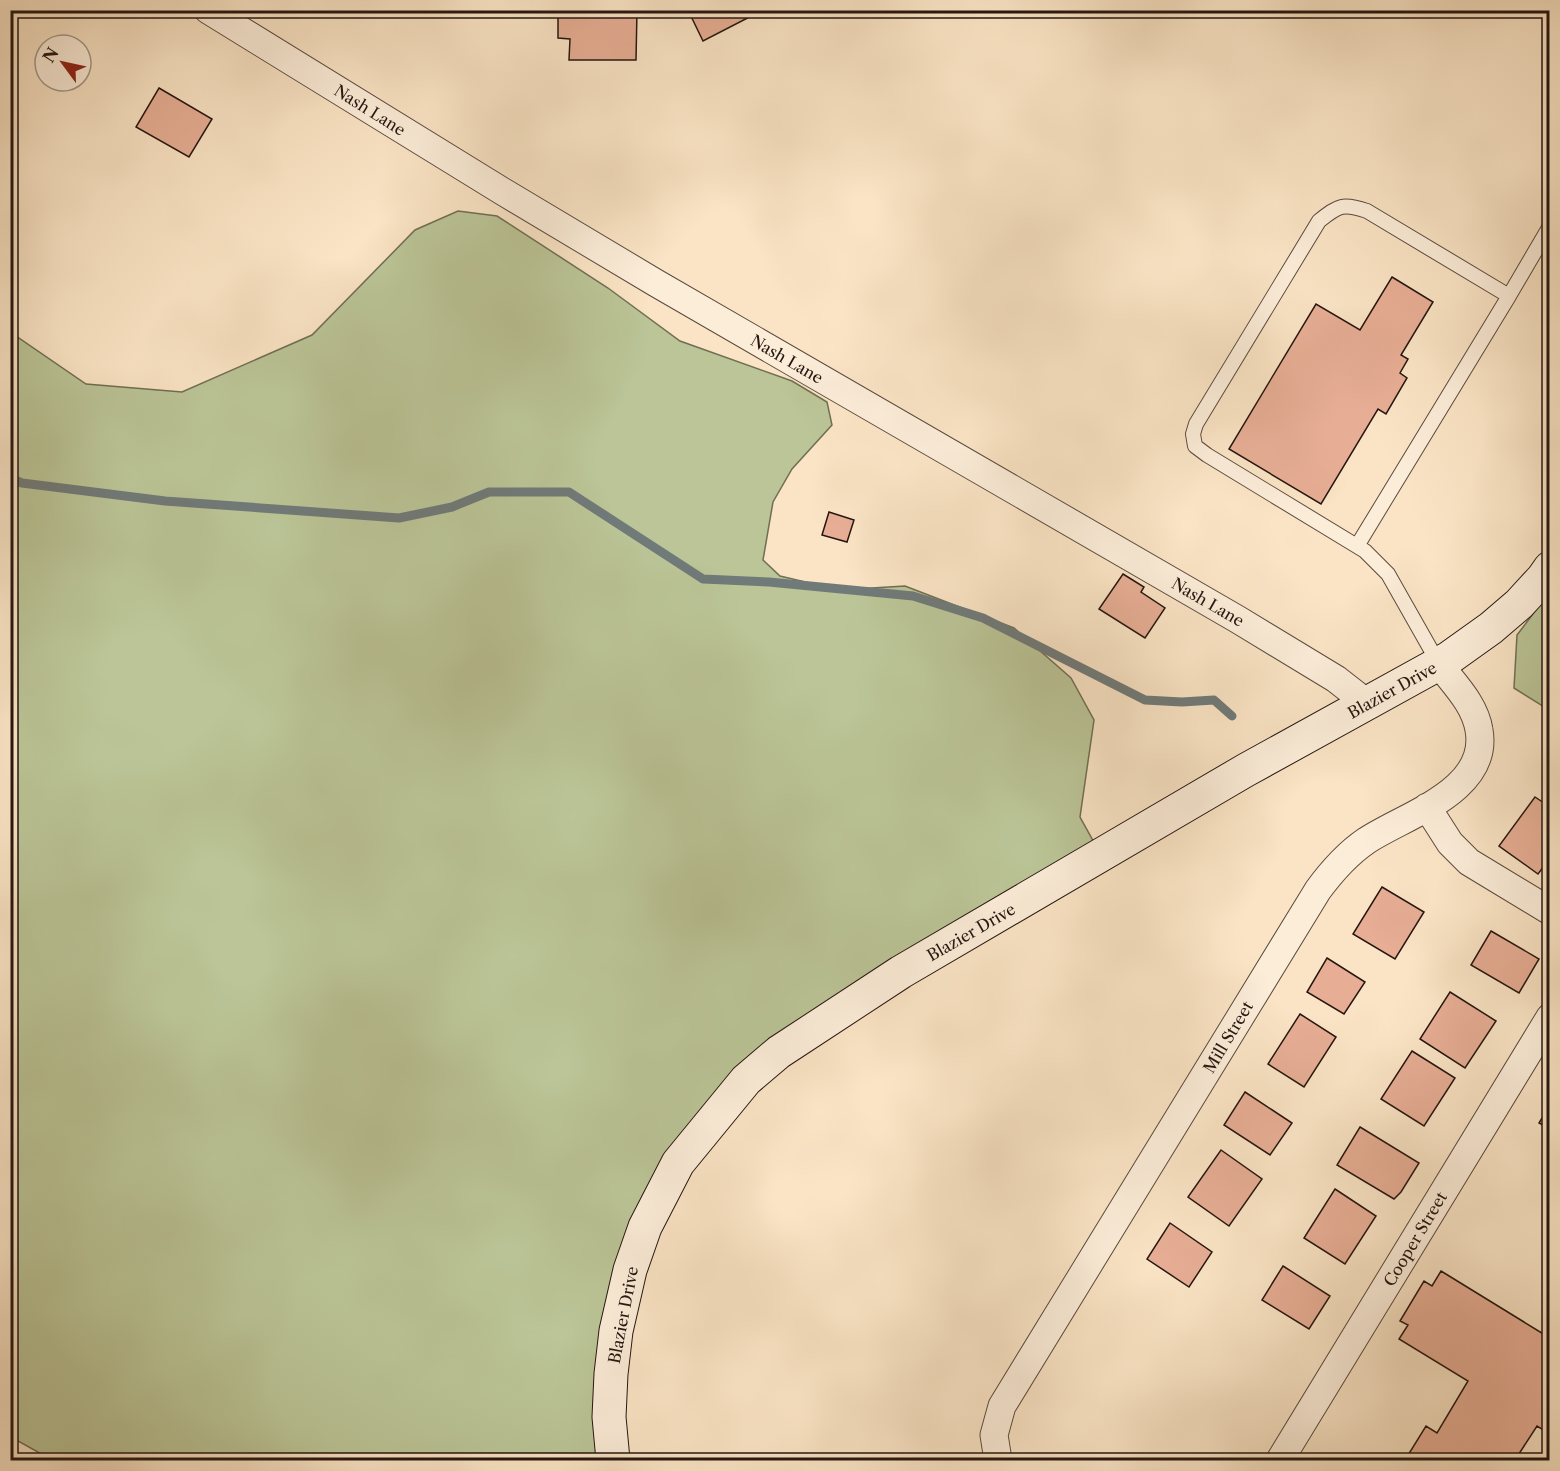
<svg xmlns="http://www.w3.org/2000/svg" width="1560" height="1471" viewBox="0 0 1560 1471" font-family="'Libre Caslon Text',serif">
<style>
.green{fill:#bbc597;stroke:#706e54;stroke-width:1.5}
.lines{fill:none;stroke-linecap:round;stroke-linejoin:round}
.stream{stroke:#707a79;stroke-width:9}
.building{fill:#e7ae95;stroke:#251611;stroke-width:1.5}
.lane-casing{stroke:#5a4a3e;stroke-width:16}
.street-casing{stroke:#5a4a3e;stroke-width:29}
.secondary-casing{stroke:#251611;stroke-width:35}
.lane{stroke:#fcedd9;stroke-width:14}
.street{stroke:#fcedd9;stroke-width:27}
.secondary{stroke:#fcedd9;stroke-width:33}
.labels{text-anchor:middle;stroke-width:5;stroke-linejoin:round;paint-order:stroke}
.street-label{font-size:16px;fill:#251611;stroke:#fcedd9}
</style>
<rect width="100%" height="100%" fill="#fae4c5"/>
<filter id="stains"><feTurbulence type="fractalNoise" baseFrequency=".00333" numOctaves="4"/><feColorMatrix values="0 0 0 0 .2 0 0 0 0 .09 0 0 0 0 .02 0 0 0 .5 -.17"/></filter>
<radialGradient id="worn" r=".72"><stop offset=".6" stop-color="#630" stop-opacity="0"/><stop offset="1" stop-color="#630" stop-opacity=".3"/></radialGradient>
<path class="green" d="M 458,211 L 497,216 L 608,288 L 680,341 L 792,381 L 827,402 L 832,425 L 792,469 L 773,502 L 763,560 L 780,576 L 839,590 L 905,586 L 1014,628 L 1071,678 L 1094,720 L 1080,817 L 1101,855 L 779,1052 L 645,1227 L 613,1460 L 52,1460 L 11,1437 L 10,332 L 86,384 L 182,392 L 312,335 L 415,230 Z
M 1549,593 L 1549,710 L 1514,688 L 1517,635 Z"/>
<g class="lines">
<path class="stream" d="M 10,478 L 22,483 L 165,501 L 399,518 L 452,507 L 489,492 L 569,492 L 703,579 L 769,582 L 913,596 L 983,618 L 1145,700 L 1182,702 L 1214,700 L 1232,716"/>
</g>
<path class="building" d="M 558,10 L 637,10 L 636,60 L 569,60 L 570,39 L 558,38 Z
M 688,10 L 763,10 L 703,41 Z
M 159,88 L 212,119 L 189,157 L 136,127 Z
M 1392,277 L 1433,302 L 1401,355 L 1408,359 L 1400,373 L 1407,378 L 1386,414 L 1378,409 L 1321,504 L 1229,449 L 1316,304 L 1360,330 Z
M 829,512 L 854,520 L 847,542 L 822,535 Z
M 1123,574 L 1144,587 L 1141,592 L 1165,608 L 1145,638 L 1099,609 Z
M 1535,797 L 1550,807 L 1550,858 L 1538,874 L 1499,846 Z
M 1382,887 L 1424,912 L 1395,959 L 1353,934 Z
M 1491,931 L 1539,959 L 1519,993 L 1471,965 Z
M 1327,958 L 1365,982 L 1344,1014 L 1307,992 Z
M 1450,992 L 1496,1021 L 1465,1068 L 1420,1039 Z
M 1300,1014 L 1336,1037 L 1304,1087 L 1268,1064 Z
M 1412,1051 L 1455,1078 L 1424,1126 L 1381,1099 Z
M 1245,1092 L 1292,1123 L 1270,1155 L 1224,1125 Z
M 1550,1105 L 1550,1129 L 1539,1123 Z
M 1360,1127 L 1419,1163 L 1401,1192 L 1394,1199 L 1337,1165 Z
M 1221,1150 L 1262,1179 L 1229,1226 L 1188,1197 Z
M 1335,1189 L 1376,1216 L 1345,1264 L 1304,1238 Z
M 1170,1223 L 1212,1252 L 1189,1287 L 1147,1259 Z
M 1283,1266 L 1330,1296 L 1309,1329 L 1262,1300 Z
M 1441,1271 L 1550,1338 L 1550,1434 L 1537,1426 L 1515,1460 L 1405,1460 L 1426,1426 L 1437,1433 L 1468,1381 L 1399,1339 L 1408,1325 L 1400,1321 L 1424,1281 L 1432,1286 Z"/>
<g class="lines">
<defs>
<path id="lane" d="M 1357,546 L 1509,296
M 1439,664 L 1388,574 L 1365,551 L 1207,455 L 1195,446 L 1193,434 L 1196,424 L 1319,221 C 1339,205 1343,203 1367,211 L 1509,296 L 1550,226"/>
<path id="street" d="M 208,10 L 502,191 L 656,283 L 1237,619 L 1336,679 L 1368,704
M 1427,807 L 1450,843 L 1469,862 L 1550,911
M 998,1460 L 994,1435 L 1002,1406 L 1318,890 C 1332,871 1347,854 1366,841 C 1405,815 1490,791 1479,730 C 1475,704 1454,684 1439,664
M 1280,1460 L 1550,1017"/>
<path id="secondary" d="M 613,1460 L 609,1417 L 611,1374 L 616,1331 L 630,1270 L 645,1227 L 678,1163 L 746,1080 L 779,1052 L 901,972 L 1246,770 L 1449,658 L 1491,628 L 1519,604 L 1543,578 L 1550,568"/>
</defs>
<use href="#lane" class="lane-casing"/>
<use href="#street" class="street-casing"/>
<use href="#secondary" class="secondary-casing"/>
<use href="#lane" class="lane"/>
<use href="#street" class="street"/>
<use href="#secondary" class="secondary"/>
</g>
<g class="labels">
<g class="street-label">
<text transform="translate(370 110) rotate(32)" y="6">Nash Lane</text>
<text transform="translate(787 359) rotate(30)" y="6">Nash Lane</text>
<text transform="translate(1208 602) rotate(30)" y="6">Nash Lane</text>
<text transform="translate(1392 690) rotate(-29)" y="6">Blazier Drive</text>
<text transform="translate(971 932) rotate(-30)" y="6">Blazier Drive</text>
<text transform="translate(1228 1037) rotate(-59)" y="6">Mill Street</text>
<text transform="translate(1415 1239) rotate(-59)" y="6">Cooper Street</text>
<text transform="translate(623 1315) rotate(-79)" y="6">Blazier Drive</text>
</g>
</g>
<rect width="1560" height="1471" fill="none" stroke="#fae4c5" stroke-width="36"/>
<rect x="12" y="12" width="1536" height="1447" fill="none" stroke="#251611" stroke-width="3"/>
<rect x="18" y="18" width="1524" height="1435" fill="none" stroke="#251611" stroke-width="1.5"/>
<g transform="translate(63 63) rotate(303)"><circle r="28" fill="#fcedd9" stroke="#a69789" stroke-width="1.5"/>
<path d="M0-4.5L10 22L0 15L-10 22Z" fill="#8f2418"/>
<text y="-9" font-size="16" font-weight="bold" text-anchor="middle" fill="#251611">N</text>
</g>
<rect width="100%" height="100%" filter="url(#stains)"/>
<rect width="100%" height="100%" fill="url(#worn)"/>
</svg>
